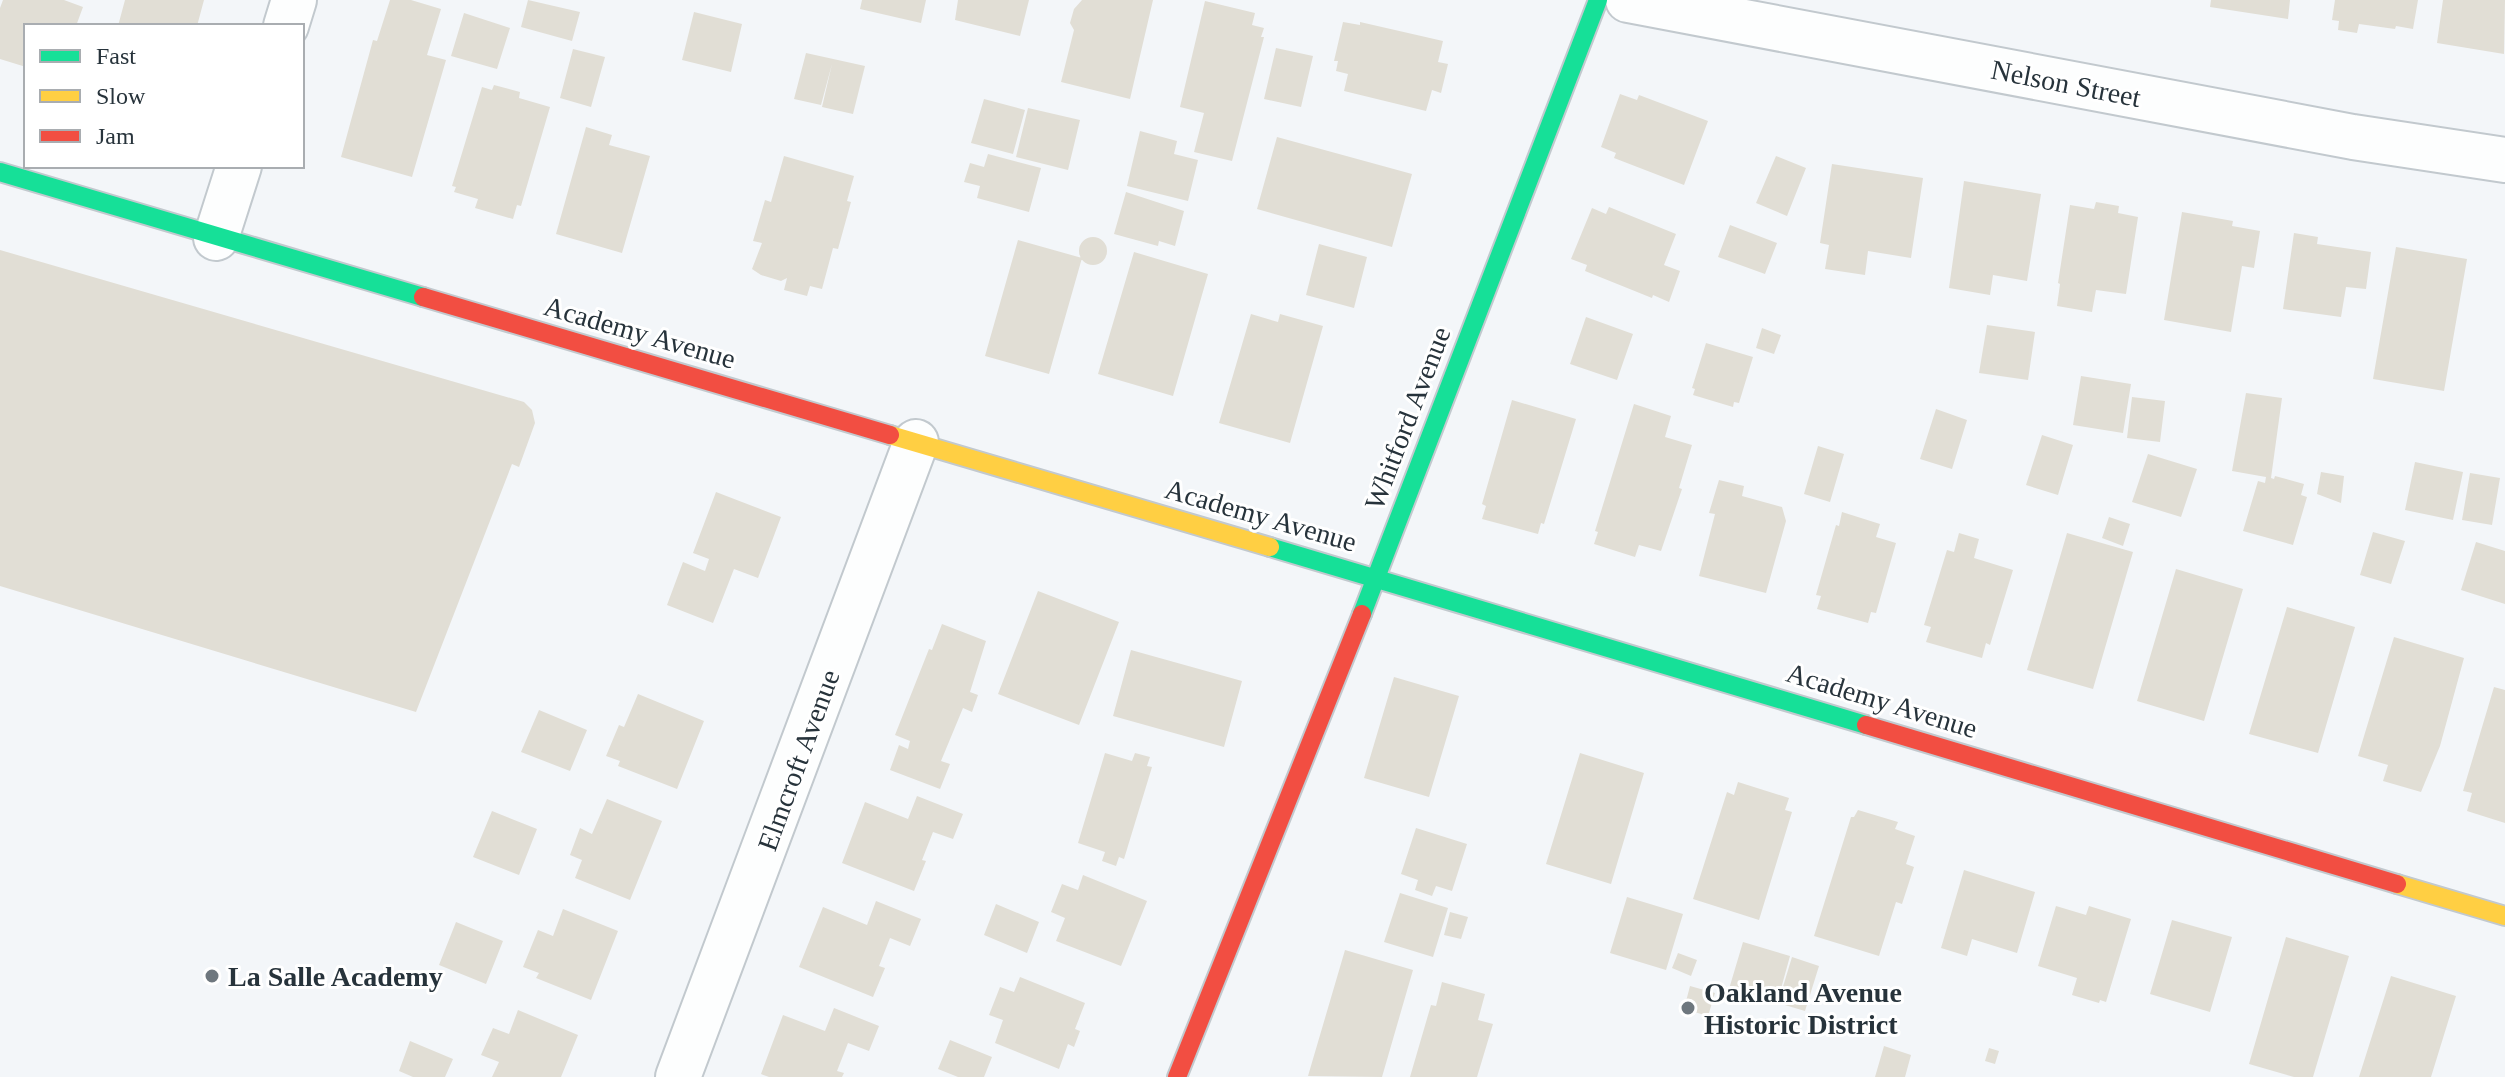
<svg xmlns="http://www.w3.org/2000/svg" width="2505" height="1077" viewBox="0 0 2505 1077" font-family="Georgia,serif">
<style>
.building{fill:#e1ded5}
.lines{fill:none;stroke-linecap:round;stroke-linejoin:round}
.street-casing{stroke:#c2c9ce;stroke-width:48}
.fast-casing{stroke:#c2c9ce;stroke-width:22}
.slow-casing{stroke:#c2c9ce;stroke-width:22}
.jam-casing{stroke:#c2c9ce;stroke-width:22}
.street{stroke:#fdfefe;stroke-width:44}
.fast{stroke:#16e098;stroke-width:18}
.slow{stroke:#ffcf43;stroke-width:18}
.jam{stroke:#f24e42;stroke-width:18}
.poi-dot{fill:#6e777e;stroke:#fff;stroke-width:3}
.labels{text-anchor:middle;stroke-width:6;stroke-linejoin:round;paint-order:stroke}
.street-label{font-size:28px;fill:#27333b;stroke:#fff}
.poi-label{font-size:28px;font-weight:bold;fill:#27333b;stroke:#fff;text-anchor:start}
</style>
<rect width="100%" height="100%" fill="#f3f6f9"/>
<path class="building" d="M 3,0 L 64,0 L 83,7 L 76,26 L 26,26 L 26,67 L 0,59 L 0,8 Z
M 125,0 L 204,0 L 197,26 L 118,26 Z
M 390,0 L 411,0 L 441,9 L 427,55 L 446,60 L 412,177 L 341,157 L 373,40 L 377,41 Z
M 528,0 L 580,12 L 572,41 L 521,27 Z
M 862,0 L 926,0 L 921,23 L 860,9 Z
M 958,0 L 1029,0 L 1020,36 L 955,20 Z
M 1082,0 L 1153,0 L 1130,99 L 1061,82 L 1074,30 L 1070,23 L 1074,9 Z
M 2211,0 L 2290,0 L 2288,19 L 2210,7 Z
M 2335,0 L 2418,0 L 2413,29 L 2396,26 L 2395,29 L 2359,24 L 2357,33 L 2338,30 L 2339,21 L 2332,20 Z
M 2443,0 L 2505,0 L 2504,54 L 2437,43 Z
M 1205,1 L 1255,13 L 1252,25 L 1264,28 L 1261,37 L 1264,37 L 1232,161 L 1194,152 L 1204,113 L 1180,107 Z
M 694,12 L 742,24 L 731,72 L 682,60 Z
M 464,13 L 510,28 L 497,69 L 451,56 Z
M 1343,22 L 1360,25 L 1360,22 L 1443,41 L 1438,62 L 1448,64 L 1441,93 L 1432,90 L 1426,111 L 1344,91 L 1348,74 L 1336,71 L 1338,61 L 1334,61 Z
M 1276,48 L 1313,56 L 1301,107 L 1264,99 Z
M 573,49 L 605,57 L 591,107 L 560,98 Z
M 806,53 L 865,66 L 853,114 L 822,107 L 832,64 L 821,105 L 794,99 Z
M 494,85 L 520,92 L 519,98 L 550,107 L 521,206 L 517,205 L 513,219 L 475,208 L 478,199 L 454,192 L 456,187 L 452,186 L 482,87 L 492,90 Z
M 1620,94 L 1637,100 L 1639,95 L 1708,121 L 1684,185 L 1614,158 L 1616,153 L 1601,147 Z
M 984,99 L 1025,110 L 1013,154 L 971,143 Z
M 1028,108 L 1080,120 L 1068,170 L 1016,157 Z
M 586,127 L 612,135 L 609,145 L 650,156 L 622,253 L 556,234 Z
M 1140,131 L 1177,141 L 1174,154 L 1198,160 L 1188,201 L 1127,186 Z
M 1277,137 L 1412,174 L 1392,247 L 1257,209 Z
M 988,154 L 1041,168 L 1029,212 L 977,198 L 980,186 L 964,182 L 970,163 L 984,167 Z
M 784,156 L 854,176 L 847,201 L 851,202 L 838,249 L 833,248 L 822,289 L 810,286 L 807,296 L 784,290 L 787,278 L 781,281 L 761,275 L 752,269 L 762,243 L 753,241 L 765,200 L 771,202 Z
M 1776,156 L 1806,168 L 1787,216 L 1756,203 Z
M 1832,164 L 1923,178 L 1911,258 L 1868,251 L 1865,275 L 1825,269 L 1829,245 L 1820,243 Z
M 1964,181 L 2041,194 L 2027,281 L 1993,275 L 1990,295 L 1949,288 Z
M 1126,192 L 1184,211 L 1175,246 L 1159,241 L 1158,246 L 1114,234 Z
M 2096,202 L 2119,206 L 2118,213 L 2138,217 L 2126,294 L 2096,290 L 2092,312 L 2057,306 L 2060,284 L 2058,283 L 2070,205 L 2094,209 Z
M 1609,207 L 1676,234 L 1664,265 L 1680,271 L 1669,302 L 1653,295 L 1652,298 L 1585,271 L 1587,265 L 1571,259 L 1592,208 L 1606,214 Z
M 2182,212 L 2233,221 L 2232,226 L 2260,231 L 2254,268 L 2242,266 L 2231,332 L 2164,320 Z
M 1730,225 L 1777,243 L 1765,274 L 1718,257 Z
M 2294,233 L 2318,237 L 2317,244 L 2371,252 L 2366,289 L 2346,287 L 2341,317 L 2283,309 Z
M1079 251a14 14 0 1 1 28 0a14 14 0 1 1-28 0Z
M 1018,240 L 1082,258 L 1049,374 L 985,356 Z
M 1319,244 L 1367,257 L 1354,308 L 1306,295 Z
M 2396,247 L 2467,259 L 2444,391 L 2373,379 Z
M 0,250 L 524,402 L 532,410 L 535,423 L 519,467 L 512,464 L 416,712 L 0,586 Z
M 1134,252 L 1208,274 L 1173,396 L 1098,374 Z
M 1251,314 L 1278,322 L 1280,314 L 1323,326 L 1290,443 L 1219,423 Z
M 1586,317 L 1633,334 L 1617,380 L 1570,364 Z
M 1987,325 L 2035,332 L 2028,380 L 1979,373 Z
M 1762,328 L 1781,335 L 1774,354 L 1756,348 Z
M 1706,343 L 1753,357 L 1739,403 L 1734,402 L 1733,407 L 1693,395 L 1695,389 L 1692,388 Z
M 2081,376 L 2131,384 L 2123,433 L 2073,425 Z
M 2246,393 L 2282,398 L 2271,478 L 2274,479 L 2275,476 L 2304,484 L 2301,495 L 2307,497 L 2293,545 L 2243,531 L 2258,481 L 2265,483 L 2266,477 L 2232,471 Z
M 2132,397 L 2165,401 L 2160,442 L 2127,438 Z
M 1512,400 L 1576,419 L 1544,524 L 1541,523 L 1538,534 L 1482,519 L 1486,506 L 1482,504 Z
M 1634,404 L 1671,416 L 1665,437 L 1692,445 L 1679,488 L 1682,489 L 1661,551 L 1639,545 L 1635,557 L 1594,544 L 1598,532 L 1595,531 Z
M 1936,409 L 1967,420 L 1952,469 L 1920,459 Z
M 2042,435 L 2073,445 L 2058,495 L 2026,485 Z
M 1818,446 L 1844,454 L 1830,502 L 1804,494 Z
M 2148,454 L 2197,469 L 2181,517 L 2132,502 Z
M 2415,462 L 2463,472 L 2453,520 L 2405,510 Z
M 2321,472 L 2344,476 L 2341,503 L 2317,494 Z
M 2470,473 L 2500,478 L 2492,525 L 2462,520 Z
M 1719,480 L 1744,486 L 1742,496 L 1782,507 L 1786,521 L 1766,593 L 1699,576 L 1715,514 L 1709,513 Z
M 716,492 L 781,517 L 758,578 L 734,569 L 713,623 L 667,605 L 683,562 L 705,571 L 709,559 L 693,553 Z
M 1842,512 L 1880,524 L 1876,537 L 1896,543 L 1876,613 L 1871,612 L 1868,623 L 1817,609 L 1821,596 L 1816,595 L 1836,525 L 1839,526 Z
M 2109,517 L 2130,524 L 2123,546 L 2102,538 Z
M 2373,532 L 2405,541 L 2391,584 L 2360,575 Z
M 1959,533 L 1979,539 L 1974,558 L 2013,570 L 1990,645 L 1986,643 L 1982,658 L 1926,642 L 1931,627 L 1924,625 L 1947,550 L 1954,552 Z
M 2067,533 L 2133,552 L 2093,689 L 2027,670 Z
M 2476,542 L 2505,551 L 2505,604 L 2461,590 Z
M 2176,569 L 2243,589 L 2204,721 L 2137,701 Z
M 1038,591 L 1119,622 L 1079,725 L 998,694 Z
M 2287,607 L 2355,627 L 2318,753 L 2249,734 Z
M 942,624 L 986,641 L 970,692 L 978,695 L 972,712 L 963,708 L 941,761 L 950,764 L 940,789 L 890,770 L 899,745 L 908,749 L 910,741 L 895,735 L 929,649 L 932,650 Z
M 2394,637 L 2464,658 L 2440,746 L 2421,792 L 2383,781 L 2388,765 L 2358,756 Z
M 1131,650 L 1242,681 L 1224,747 L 1113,716 Z
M 1394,677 L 1459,696 L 1429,797 L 1364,778 Z
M 2494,687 L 2505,690 L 2505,823 L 2467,811 L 2472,793 L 2463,791 Z
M 638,694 L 704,721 L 677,789 L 618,766 L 620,761 L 606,756 L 619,725 L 624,727 Z
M 539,710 L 587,730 L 570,771 L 521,752 Z
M 1105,753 L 1132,761 L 1135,753 L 1150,757 L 1147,766 L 1152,767 L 1124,859 L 1119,857 L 1116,866 L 1102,861 L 1105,852 L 1078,843 Z
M 1580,753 L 1644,773 L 1611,884 L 1546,864 Z
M 1738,782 L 1789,798 L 1785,810 L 1792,812 L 1759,920 L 1693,899 L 1727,792 L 1734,795 Z
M 917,796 L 963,814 L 953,839 L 933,832 L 922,860 L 926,861 L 914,891 L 842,863 L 865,802 L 908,819 Z
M 607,799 L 662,821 L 630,900 L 575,878 L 582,860 L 570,855 L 580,828 L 592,834 Z
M 1858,810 L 1898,822 L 1895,829 L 1915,836 L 1906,864 L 1914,867 L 1902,904 L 1896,902 L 1879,956 L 1814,936 L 1851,817 L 1854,817 Z
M 492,811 L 537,829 L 519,875 L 473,857 Z
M 1416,828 L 1467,844 L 1452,891 L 1436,886 L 1432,896 L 1415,890 L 1418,880 L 1401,874 Z
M 1964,870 L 2035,892 L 2017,953 L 1972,939 L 1967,956 L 1941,948 Z
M 1083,875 L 1147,901 L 1121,966 L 1056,941 L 1065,918 L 1051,912 L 1062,884 L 1078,890 Z
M 1400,893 L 1448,908 L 1433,957 L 1384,942 Z
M 1627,897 L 1683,914 L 1666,970 L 1610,953 Z
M 876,901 L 921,919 L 910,946 L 890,938 L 879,966 L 885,968 L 873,997 L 799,967 L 823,907 L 867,925 Z
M 996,904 L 1039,922 L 1027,953 L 984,935 Z
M 2056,906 L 2086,915 L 2089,906 L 2131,919 L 2106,1002 L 2100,1000 L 2099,1003 L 2072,995 L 2077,978 L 2038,966 Z
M 563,909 L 618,931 L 591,1000 L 536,978 L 539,973 L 523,967 L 538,930 L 553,936 Z
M 1450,912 L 1468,917 L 1461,939 L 1444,935 Z
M 2172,920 L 2232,937 L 2210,1012 L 2150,994 Z
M 456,922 L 503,941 L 486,984 L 439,965 Z
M 2286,937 L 2349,956 L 2313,1077 L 2294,1077 L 2249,1064 Z
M 1743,942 L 1790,956 L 1777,1003 L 1729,989 Z
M 1345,950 L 1413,970 L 1382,1077 L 1308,1076 Z
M 1678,953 L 1697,960 L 1691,976 L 1672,968 Z
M 1792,957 L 1819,966 L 1805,1011 L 1778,1003 Z
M 2391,976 L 2456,996 L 2431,1077 L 2359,1077 Z
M 1020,977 L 1085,1003 L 1075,1029 L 1080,1031 L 1074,1047 L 1068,1044 L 1059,1069 L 995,1043 L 1003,1020 L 989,1015 L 1000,987 L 1014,992 Z
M 1442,982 L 1485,994 L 1478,1020 L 1493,1024 L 1477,1077 L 1410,1077 L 1431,1005 L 1436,1006 Z
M 1690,986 L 1715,993 L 1708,1016 L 1684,1009 Z
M 834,1008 L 879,1026 L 869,1051 L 848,1043 L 837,1071 L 844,1073 L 842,1077 L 769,1077 L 761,1074 L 783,1015 L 825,1031 Z
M 518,1010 L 578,1035 L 561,1077 L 492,1077 L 499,1062 L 481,1055 L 493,1028 L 509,1034 Z
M 950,1040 L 992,1057 L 984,1077 L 958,1077 L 938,1069 Z
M 410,1041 L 453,1059 L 445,1077 L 413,1077 L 399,1071 Z
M 1884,1046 L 1911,1055 L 1905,1077 L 1875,1077 Z
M 1989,1048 L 1999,1051 L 1995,1064 L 1985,1061 Z"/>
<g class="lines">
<defs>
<path id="street" d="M 1628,0 L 2353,137 L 2505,160
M 286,26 L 294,0
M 216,238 L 239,166
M 678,1077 L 916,442"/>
<path id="fast" d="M 0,172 L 423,297
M 1270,547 L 1866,725
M 1362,614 L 1598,0"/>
<path id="slow" d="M 890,435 L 1270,547
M 2397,884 L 2505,916"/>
<path id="jam" d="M 423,297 L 890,435
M 1866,725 L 2397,884
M 1177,1077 L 1362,614"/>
</defs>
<use href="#street" class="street-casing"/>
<use href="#fast" class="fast-casing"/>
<use href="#slow" class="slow-casing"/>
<use href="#jam" class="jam-casing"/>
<use href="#street" class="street"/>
<use href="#fast" class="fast"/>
<use href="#slow" class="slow"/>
<use href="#jam" class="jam"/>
</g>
<g class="poi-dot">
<circle cx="212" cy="976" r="8"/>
<circle cx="1688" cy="1008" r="8"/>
</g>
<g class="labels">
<g class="street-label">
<text transform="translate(2066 83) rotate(11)" y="10">Nelson Street</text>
<text transform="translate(640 332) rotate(16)" y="10">Academy Avenue</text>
<text transform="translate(1407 418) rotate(-69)" y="10">Whitford Avenue</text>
<text transform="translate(1261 515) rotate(16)" y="10">Academy Avenue</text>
<text transform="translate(1882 700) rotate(17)" y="10">Academy Avenue</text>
<text transform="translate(798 760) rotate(-70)" y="10">Elmcroft Avenue</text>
</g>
<g class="poi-label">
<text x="228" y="986">La Salle Academy</text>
<text x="1704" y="1002">Oakland Avenue<tspan x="1704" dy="32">Historic District</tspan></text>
</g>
</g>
<rect x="24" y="24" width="280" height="144" fill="#ffffff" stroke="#a9adb1" stroke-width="2"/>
<rect x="40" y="50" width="40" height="12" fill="#16e098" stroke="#a9adb1" stroke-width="2"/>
<text x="96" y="64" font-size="24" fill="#27333b">Fast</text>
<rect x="40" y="90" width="40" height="12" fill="#ffcf43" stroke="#a9adb1" stroke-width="2"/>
<text x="96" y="104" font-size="24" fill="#27333b">Slow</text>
<rect x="40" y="130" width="40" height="12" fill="#f24e42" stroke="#a9adb1" stroke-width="2"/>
<text x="96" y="144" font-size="24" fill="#27333b">Jam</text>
</svg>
